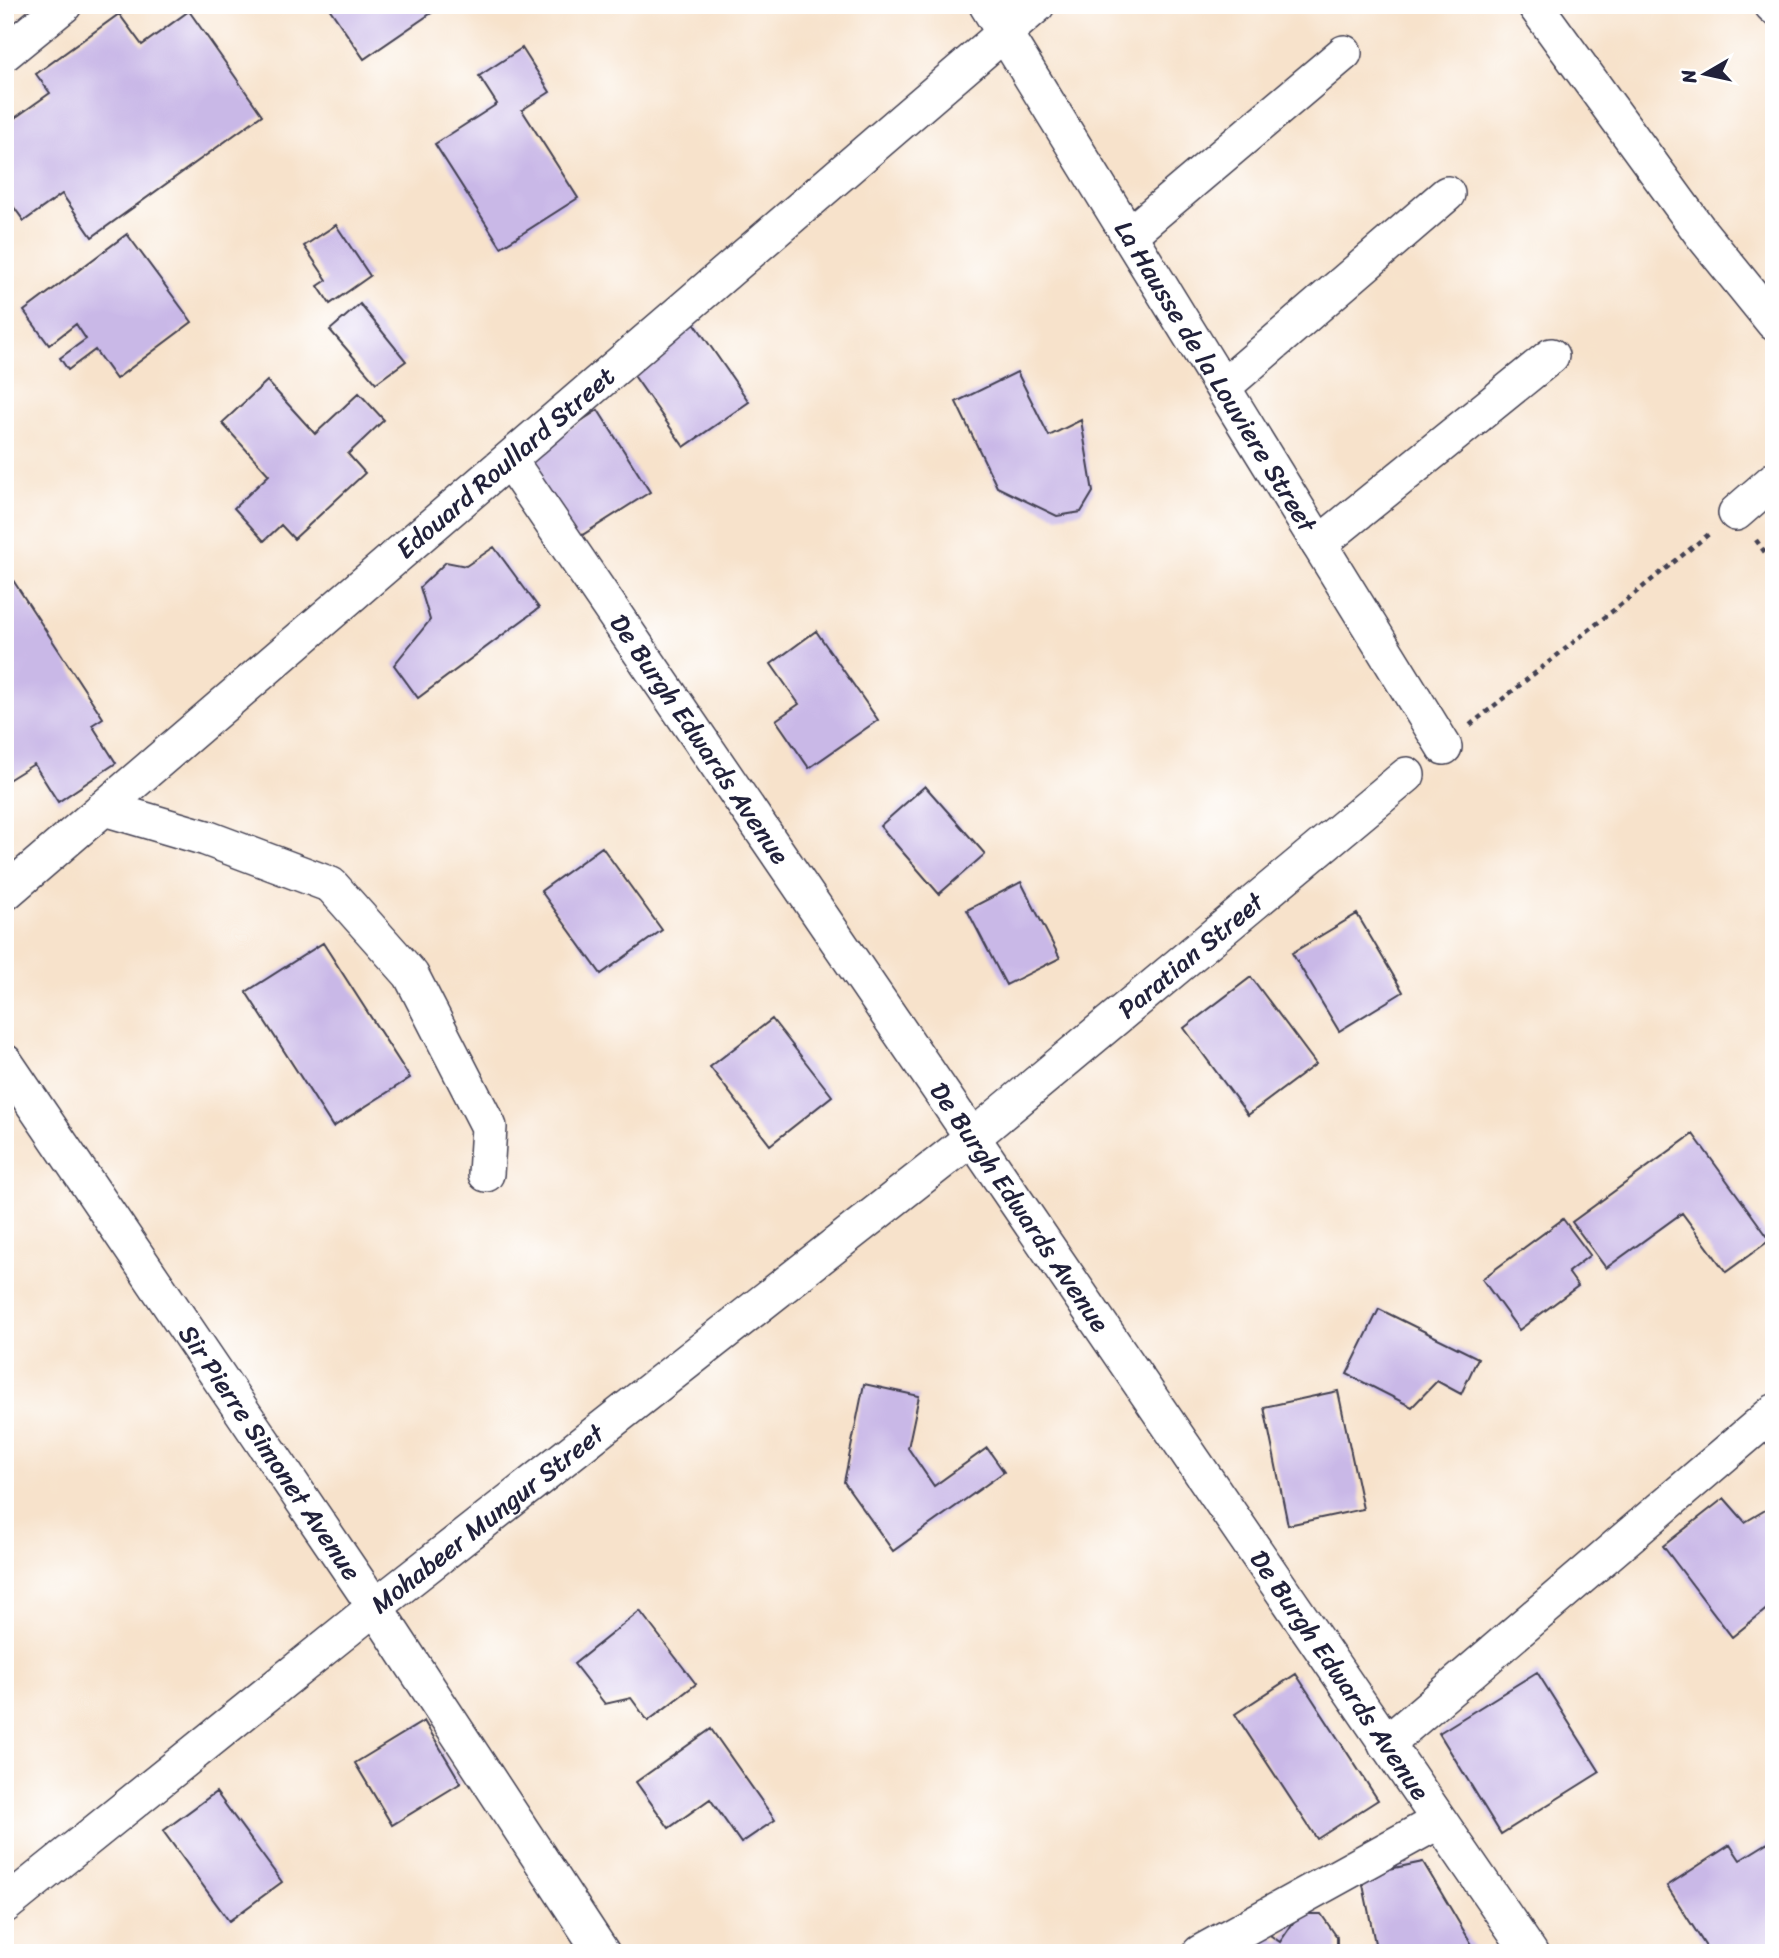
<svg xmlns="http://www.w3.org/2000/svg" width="1779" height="1958" viewBox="0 0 1779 1958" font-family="Sriracha,sans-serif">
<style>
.building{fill:#c9b8e7}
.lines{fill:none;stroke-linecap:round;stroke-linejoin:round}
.minor-casing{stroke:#423f51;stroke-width:38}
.path{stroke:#423f51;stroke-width:4.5;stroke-dasharray:5 5;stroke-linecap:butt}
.minor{stroke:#fff;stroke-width:35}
.labels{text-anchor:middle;stroke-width:5;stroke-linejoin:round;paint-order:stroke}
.street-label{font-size:26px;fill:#22223b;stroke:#fff}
</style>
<rect width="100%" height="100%" fill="#fff"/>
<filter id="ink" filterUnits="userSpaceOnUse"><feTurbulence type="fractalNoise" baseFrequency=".0143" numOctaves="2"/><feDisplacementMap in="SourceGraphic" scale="14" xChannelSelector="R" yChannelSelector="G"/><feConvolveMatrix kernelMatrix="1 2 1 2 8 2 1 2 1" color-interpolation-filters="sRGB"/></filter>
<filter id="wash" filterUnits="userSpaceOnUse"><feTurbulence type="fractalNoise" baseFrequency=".00686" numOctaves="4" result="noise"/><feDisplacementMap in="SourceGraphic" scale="28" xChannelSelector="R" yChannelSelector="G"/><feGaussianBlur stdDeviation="1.57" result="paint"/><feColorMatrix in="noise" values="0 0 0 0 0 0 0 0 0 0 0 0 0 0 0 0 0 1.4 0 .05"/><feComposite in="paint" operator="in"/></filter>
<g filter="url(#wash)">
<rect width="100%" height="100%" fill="#f7e2cb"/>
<g id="blocks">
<path class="building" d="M 327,5 L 443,5 L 364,59 Z
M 189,11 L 262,115 L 92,237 L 62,194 L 24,221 L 5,195 L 5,125 L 50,93 L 36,74 L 119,14 L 142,45 Z
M 522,48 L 550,92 L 522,110 L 578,198 L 501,247 L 435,144 L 497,104 L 479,76 Z
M 336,225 L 370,276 L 330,304 L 318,286 L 327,280 L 304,246 Z
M 127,234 L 192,322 L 116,379 L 95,350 L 68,370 L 60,358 L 86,339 L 76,324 L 49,345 L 24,311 Z
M 360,304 L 406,361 L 376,383 L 330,330 Z
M 693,321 L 749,402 L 684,447 L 628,367 Z
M 1017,372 L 1049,436 L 1081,420 L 1093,492 L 1081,512 L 1057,516 L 997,487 L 956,402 Z
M 267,381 L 315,434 L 359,393 L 384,420 L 348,454 L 365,473 L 294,539 L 281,525 L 264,541 L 234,508 L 269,475 L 222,423 Z
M 598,410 L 650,492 L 576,539 L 524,458 Z
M 494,547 L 539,608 L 418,698 L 394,665 L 430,620 L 420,587 L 446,562 L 466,566 Z
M 5,568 L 103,718 L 92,725 L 116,763 L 58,802 L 34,764 L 5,782 Z
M 816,631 L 878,720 L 809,768 L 776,720 L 799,704 L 771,664 Z
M 925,786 L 985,854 L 939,894 L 880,826 Z
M 602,847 L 662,930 L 601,974 L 541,891 Z
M 1021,882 L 1060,958 L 1006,985 L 967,910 Z
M 1357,914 L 1403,992 L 1339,1031 L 1292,953 Z
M 323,943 L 410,1078 L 333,1127 L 246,992 Z
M 1251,977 L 1316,1064 L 1248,1115 L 1184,1028 Z
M 772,1019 L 832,1096 L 770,1145 L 710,1067 Z
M 1693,1134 L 1770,1240 L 1726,1272 L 1682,1213 L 1606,1268 L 1572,1222 Z
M 1563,1219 L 1590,1255 L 1568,1272 L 1578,1286 L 1519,1330 L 1482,1279 Z
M 1379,1309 L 1478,1358 L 1461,1394 L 1437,1381 L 1412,1407 L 1347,1374 Z
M 864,1384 L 919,1396 L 908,1448 L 934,1486 L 987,1448 L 1004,1472 L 893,1551 L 844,1482 Z
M 1338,1391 L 1363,1509 L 1288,1525 L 1264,1407 Z
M 1724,1498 L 1745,1522 L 1774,1505 L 1774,1603 L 1732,1637 L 1663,1546 Z
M 640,1611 L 696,1684 L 648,1721 L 631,1698 L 605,1704 L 574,1664 Z
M 1537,1672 L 1600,1772 L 1501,1834 L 1439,1733 Z
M 1296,1674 L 1378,1800 L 1317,1839 L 1235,1714 Z
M 424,1721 L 461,1783 L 392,1825 L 355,1763 Z
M 711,1729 L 775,1820 L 741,1843 L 710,1799 L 669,1828 L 636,1782 Z
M 216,1792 L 282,1882 L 229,1921 L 163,1831 Z
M 1774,1839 L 1774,1953 L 1710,1953 L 1667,1886 L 1730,1845 L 1740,1860 Z
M 1423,1862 L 1477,1953 L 1377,1953 L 1361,1875 Z
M 1299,1914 L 1321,1914 L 1337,1937 L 1337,1953 L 1219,1953 L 1257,1926 L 1280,1942 Z"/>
</g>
</g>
<g filter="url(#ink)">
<use href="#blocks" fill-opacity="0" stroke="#423f51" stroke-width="2"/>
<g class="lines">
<defs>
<g id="minor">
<path id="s1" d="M 987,5 L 1444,747"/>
<path d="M 1535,5 L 1701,233 L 1774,323"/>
<path d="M 1772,5 L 1774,7"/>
<path d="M 5,53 L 64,5"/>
<path d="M 1129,235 L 1344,53"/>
<path d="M 1223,387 L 1447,194"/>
<path id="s2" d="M 509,460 L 1530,1953"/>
<path d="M 1736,513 L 1774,480"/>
<path d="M 1319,544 L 1551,356"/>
<path d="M 104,808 L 206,838 L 331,885 L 411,975 L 489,1127 L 486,1174"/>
<path id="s3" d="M 5,893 L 1037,5"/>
<path id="s4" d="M 5,1062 L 375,1607 L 602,1953"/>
<path d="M 1386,1744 L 1774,1412"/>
<path id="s5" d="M 5,1905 L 375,1607 L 974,1136 L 1407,775"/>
<path d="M 1200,1953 L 1439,1821"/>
</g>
</defs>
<use href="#minor" class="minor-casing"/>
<path class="path" d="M 1756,540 L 1774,565
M 1470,725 L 1709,534"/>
<use href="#minor" class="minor"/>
</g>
</g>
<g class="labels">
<g class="street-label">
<text dy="9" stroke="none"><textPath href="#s1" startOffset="436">La Hausse de la Louviere Street</textPath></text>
<text dy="9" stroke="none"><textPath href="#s3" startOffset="660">Edouard Roullard Street</textPath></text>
<text dy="9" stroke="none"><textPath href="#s2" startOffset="338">De Burgh Edwards Avenue</textPath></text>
<text dy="9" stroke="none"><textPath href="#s5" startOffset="1519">Paratian Street</textPath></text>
<text dy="9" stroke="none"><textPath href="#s2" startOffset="905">De Burgh Edwards Avenue</textPath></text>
<text dy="9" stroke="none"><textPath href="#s4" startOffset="472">Sir Pierre Simonet Avenue</textPath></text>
<text dy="9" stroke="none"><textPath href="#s5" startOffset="618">Mohabeer Mungur Street</textPath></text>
<text dy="9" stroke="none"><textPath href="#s2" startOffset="1472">De Burgh Edwards Avenue</textPath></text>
</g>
</g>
<rect width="1779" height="1958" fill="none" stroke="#fff" stroke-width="28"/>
<g transform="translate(1705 74) rotate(261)" stroke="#ffffff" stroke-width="5" paint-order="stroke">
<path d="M0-5L12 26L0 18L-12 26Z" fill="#22223b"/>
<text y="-10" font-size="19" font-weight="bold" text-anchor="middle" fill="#22223b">N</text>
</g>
</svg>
